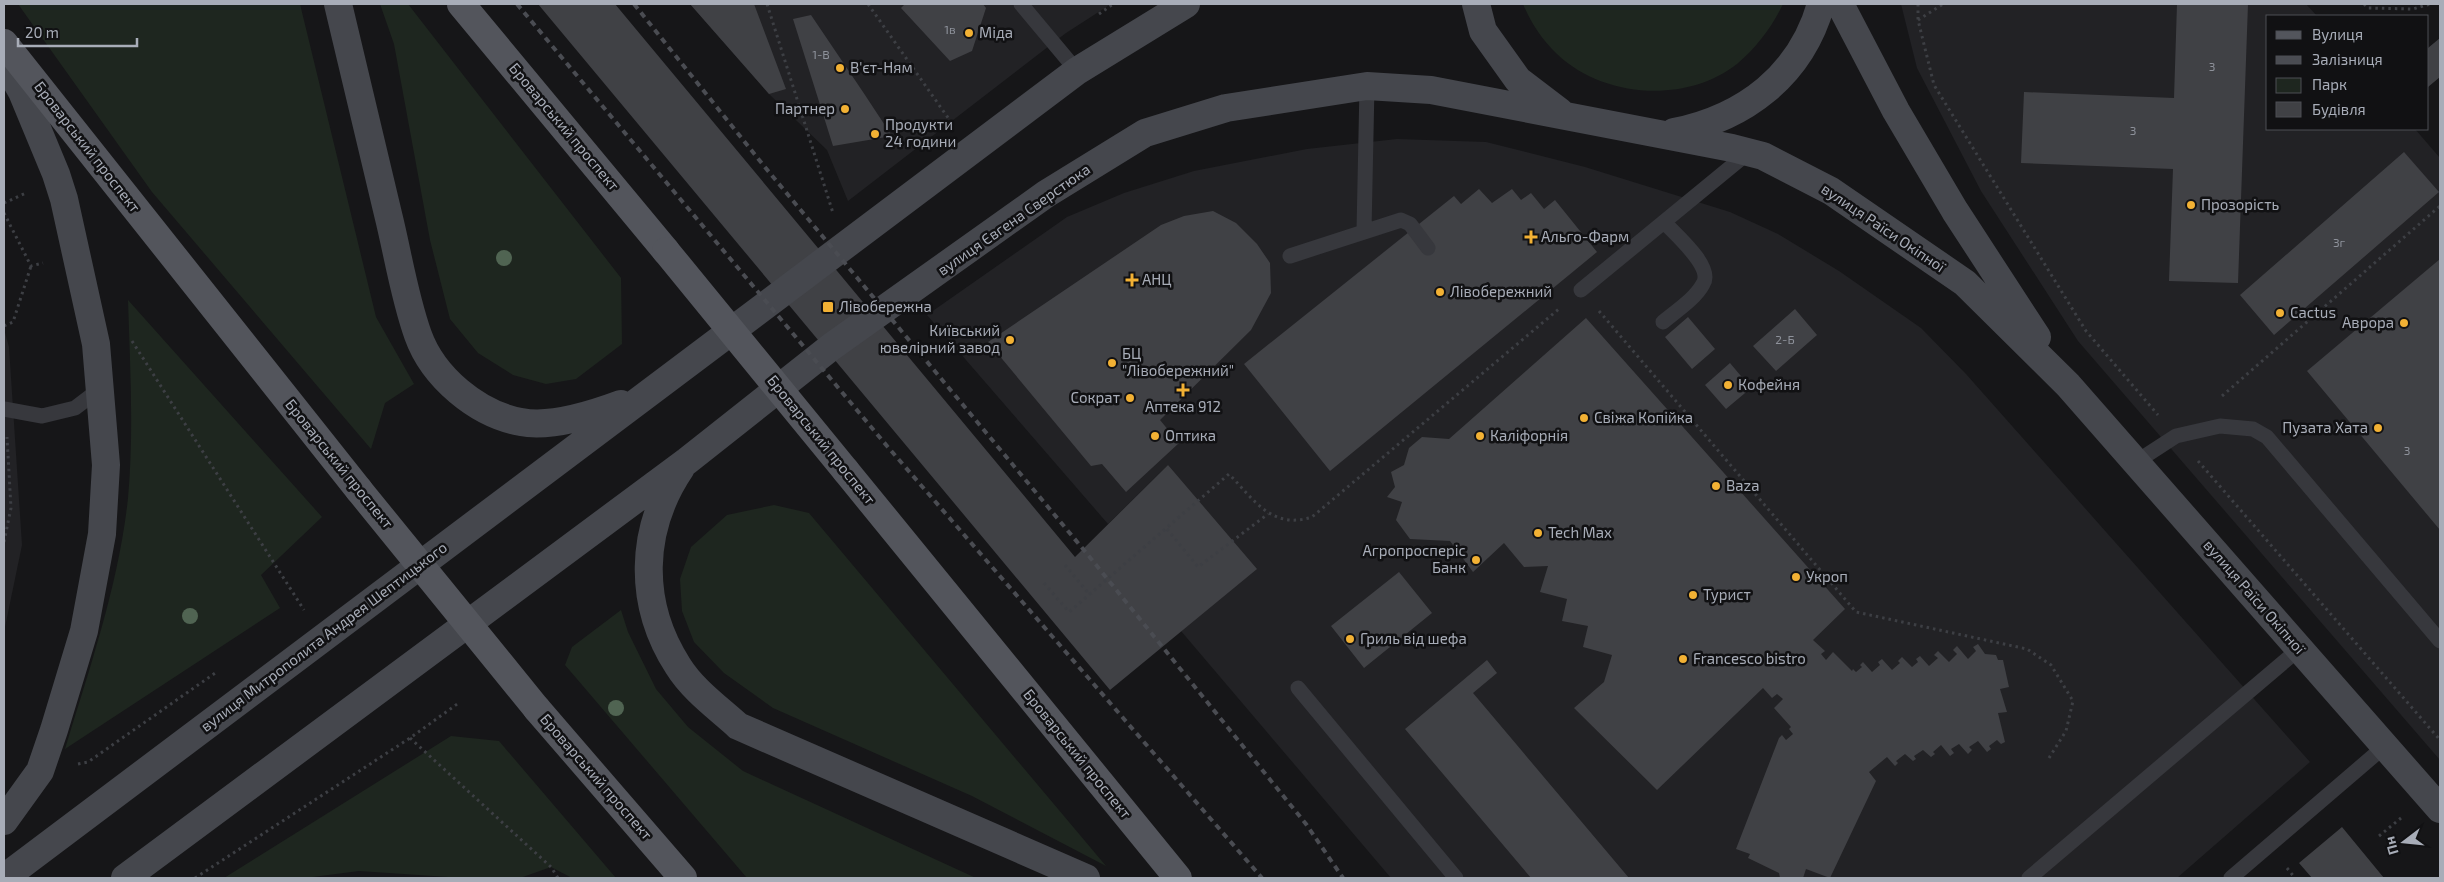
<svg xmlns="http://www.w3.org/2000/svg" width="2444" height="882" viewBox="0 0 2444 882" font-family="'Exo 2',sans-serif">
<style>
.built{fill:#222225}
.green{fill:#1e261f}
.building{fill:#404145}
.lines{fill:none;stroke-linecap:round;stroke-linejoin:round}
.path{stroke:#3d3f44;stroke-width:3;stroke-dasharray:2.5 4;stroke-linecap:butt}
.lane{stroke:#37383d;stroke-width:15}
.secondary{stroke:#45474d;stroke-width:28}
.primary{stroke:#53555c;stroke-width:28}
.rail{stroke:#4a4c52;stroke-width:4;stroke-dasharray:6 5;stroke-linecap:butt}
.primary-bridge{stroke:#53555c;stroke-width:28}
.tree{fill:#506452}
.poi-dot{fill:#f2b134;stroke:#111113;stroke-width:2}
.labels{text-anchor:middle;stroke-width:5;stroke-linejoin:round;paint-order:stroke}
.number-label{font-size:12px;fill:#8e929b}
.poi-label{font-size:15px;fill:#a8adb8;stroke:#111113;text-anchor:start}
.street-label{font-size:15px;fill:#a8adb8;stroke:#111113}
</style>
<rect width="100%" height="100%" fill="#161618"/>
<path class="built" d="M 690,4 L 1111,4 L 1066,33 L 848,201 L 827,150 L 769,94 Z
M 1901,4 L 2306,4 L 2317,16 L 2268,16 L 2268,129 L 2415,129 L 2440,158 L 2440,760 L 2078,341 L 1981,191 L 1917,68 Z
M 1397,139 L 1486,142 L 1585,167 L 1730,212 L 1778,234 L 1839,271 L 1921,328 L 1966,374 L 2310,762 L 2177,878 L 1391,878 L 1181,631 L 1168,465 L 1108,524 L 927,315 L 1067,217 L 1124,193 L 1194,171 L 1307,149 Z
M 4,329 L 9,347 L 22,545 L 4,632 Z"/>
<path class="green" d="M 18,4 L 300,4 L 376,317 L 414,384 L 385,403 L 371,449 L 152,192 Z
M 380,4 L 408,4 L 621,278 L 622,344 L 576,379 L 546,384 L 513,375 L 478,353 L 450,319 L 430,240 L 394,44 Z
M 1523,4 L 1783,4 C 1772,27 1757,47 1737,64 C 1686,104 1603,98 1557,54 C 1542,40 1531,23 1523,4 Z
M 128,300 L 322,517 L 261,575 L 280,608 L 65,749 C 90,667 119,583 128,498 C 134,432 130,365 128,300 Z
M 774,505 L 809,513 L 1106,866 L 972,796 L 773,708 L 724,673 L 694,642 L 682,611 L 680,579 L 691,547 L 727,515 Z
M 621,610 L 628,632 L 656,689 L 688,727 L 743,771 L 976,878 L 747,878 L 565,665 L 572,647 Z
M 451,736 L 499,741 L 616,878 L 572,878 L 551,867 L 520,878 L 463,878 L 359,871 L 305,878 L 224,878 Z"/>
<path class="building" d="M 538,4 L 615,4 L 1075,557 L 1168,465 L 1257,569 L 1110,690 Z
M 690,4 L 754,4 L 786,89 L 769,94 Z
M 905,4 L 983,4 L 986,8 L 972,51 L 950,61 L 901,8 Z
M 2177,4 L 2248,4 L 2238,283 L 2169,281 L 2173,169 L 2021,163 L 2024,92 L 2174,98 Z
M 811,15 L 863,92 L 892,136 L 833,146 L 793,19 Z
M 2440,38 L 2440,77 L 2428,87 L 2428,48 Z
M 2404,152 L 2439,192 L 2274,335 L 2240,295 Z
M 1479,189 L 1492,203 L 1512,189 L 1521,200 L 1531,193 L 1544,209 L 1555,200 L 1597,252 L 1330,471 L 1244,364 L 1454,196 L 1461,204 Z
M 1213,211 L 1236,223 L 1257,244 L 1270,263 L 1271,293 L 1251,330 L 1160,420 L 1179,443 L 1126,492 L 1102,464 L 1091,466 L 988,342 L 1161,225 L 1184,216 Z
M 2440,259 L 2440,530 L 2307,371 Z
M 1795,309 L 1817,335 L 1776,371 L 1753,346 Z
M 1688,317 L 1715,349 L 1692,369 L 1665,337 Z
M 1586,318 L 1845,609 L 1813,640 L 1825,651 L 1821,654 L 1826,660 L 1833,652 L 1852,671 L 1853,669 L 1856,672 L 1862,667 L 1860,665 L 1863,662 L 1872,672 L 1880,665 L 1878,662 L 1882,659 L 1892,670 L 1900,663 L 1898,661 L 1902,657 L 1912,667 L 1918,662 L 1916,659 L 1920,656 L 1929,666 L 1938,658 L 1934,655 L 1938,651 L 1949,662 L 1957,654 L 1953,650 L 1957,646 L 1968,659 L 1976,651 L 1973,647 L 1978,644 L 1985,654 L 1996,655 L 1998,660 L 2003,660 L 2009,687 L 2000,689 L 2007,712 L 1998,713 L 2005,742 L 2001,744 L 1997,740 L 1989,746 L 1991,749 L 1987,752 L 1978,741 L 1969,747 L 1972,750 L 1968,754 L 1959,744 L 1951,749 L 1954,753 L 1950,756 L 1941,745 L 1933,752 L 1935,754 L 1931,757 L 1923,750 L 1914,756 L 1916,759 L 1913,761 L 1905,754 L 1896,761 L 1898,763 L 1895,766 L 1887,757 L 1869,772 L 1876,781 L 1830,878 L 1806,869 L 1803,878 L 1780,878 L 1779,873 L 1748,858 L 1750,854 L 1736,849 L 1779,738 L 1782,735 L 1786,740 L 1793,734 L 1789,729 L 1791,727 L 1774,708 L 1783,699 L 1777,694 L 1772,698 L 1763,688 L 1657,790 L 1574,708 L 1604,682 L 1612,655 L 1583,647 L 1588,626 L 1562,621 L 1567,599 L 1540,592 L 1548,566 L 1524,567 L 1504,543 L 1473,572 L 1450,541 L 1410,539 L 1396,520 L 1402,502 L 1387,497 L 1395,487 L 1391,472 L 1404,465 L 1409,448 L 1422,437 L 1449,439 Z
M 1730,363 L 1751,388 L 1726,409 L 1705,385 Z
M 1399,572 L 1432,613 L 1364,668 L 1331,626 Z
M 1487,660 L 1497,673 L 1473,693 L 1629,878 L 1531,878 L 1405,729 Z
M 2342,827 L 2384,878 L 2312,878 L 2299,863 Z"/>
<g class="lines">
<path class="path" d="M 767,4 L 833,213
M 868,4 L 951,122
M 1918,4 L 1918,20 L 1934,85 L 2086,331 L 2158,415
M 2364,4 L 2368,8 L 2413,9 L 2430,4
M 1099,14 L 1113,4
M 1918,20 L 1943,4
M 4,203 L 26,193
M 4,213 L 31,266 L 43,263
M 1599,311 L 1856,612 L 2027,649 L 2051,665 L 2073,701 L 2066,731 L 2049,758
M 4,326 L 13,322 L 31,266
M 132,341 L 304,610
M 2222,396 L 2440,206
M 2198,461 L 2440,740
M 1167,529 L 1198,567 L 1268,514
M 4,542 L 11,508 L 7,437
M 1065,565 L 1089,594
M 1044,583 L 1069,612 L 1229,474 C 1254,500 1272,530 1312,517 L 1560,308
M 410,738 L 551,867 L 558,878
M 78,764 L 88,762 L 218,671
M 2379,836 L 2401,818
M 2287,868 L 2295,878
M 195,878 L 410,738 L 460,702"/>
<path class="lane" d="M 1021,4 L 1077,71
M 1364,231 L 1367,86
M 1290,256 L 1401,220 L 1410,224 L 1428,248
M 1581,290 L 1749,152
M 1663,322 C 1676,311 1695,299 1703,284 C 1714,267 1676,235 1664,222
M 4,409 L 42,416 L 75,408 L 100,389
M 2136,462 L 2176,436 L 2220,426 L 2253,429 L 2267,437 L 2440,641
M 1298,688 L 1456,878
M 2029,878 L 2299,649
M 2231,878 L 2385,746"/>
<path class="secondary" d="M 338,4 C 354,74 371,144 388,214 C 398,254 404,296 418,335 C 433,377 477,414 521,422 C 550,428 594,414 621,404
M 1476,4 L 1483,31 L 1518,80 L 1560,112
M 1840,4 L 1896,111 L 1955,211 L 2037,337
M 4,60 L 22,92 L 56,174 L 64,199 L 96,344 L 106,465 L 102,534 L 84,631 L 54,730 L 40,771 L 4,821
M 1674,132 C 1745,118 1801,75 1821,4
M 681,468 C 639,530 638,604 678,666 C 693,690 717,707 738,726 L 1086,878
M 4,878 L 1077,71 L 1186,4
M 125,878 L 687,461 L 831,347 L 1046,194 L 1145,133 L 1226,108 L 1367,86 L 1431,90 L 1732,148 L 1763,156 L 1831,191 L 1965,283 L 2068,385 L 2440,809"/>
<path class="primary" d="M 461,4 L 666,251
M 4,43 L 359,490
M 846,471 L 1178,878
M 537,709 L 683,878"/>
<path class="rail" d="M 517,4 L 887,446 L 1262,878
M 634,4 L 764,166 L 1088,555 L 1306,824 L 1343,878"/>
<path class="primary-bridge" d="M 666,251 L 846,471
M 359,490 L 537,709"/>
</g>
<g class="tree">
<circle cx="504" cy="258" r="8"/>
<circle cx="190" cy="616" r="8"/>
<circle cx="616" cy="708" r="8"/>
</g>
<g class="poi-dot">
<circle cx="969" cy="33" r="5"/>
<circle cx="840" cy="68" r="5"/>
<circle cx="845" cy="109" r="5"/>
<circle cx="875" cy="134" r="5"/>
<circle cx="2191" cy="205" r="5"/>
<path d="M1528.5 229.5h5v5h5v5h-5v5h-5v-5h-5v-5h5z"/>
<path d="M1129.5 272.5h5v5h5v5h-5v5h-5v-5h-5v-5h5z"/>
<circle cx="1440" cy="292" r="5"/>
<rect x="822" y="301" width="12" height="12" rx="2.5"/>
<circle cx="2280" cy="313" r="5"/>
<circle cx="2404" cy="323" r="5"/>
<circle cx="1010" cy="340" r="5"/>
<circle cx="1112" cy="363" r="5"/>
<circle cx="1728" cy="385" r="5"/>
<path d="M1180.5 382.5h5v5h5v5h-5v5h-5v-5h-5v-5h5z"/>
<circle cx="1130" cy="398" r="5"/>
<circle cx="1584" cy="418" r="5"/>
<circle cx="2378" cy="428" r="5"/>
<circle cx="1155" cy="436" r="5"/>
<circle cx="1480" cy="436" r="5"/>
<circle cx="1716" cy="486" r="5"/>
<circle cx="1538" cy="533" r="5"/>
<circle cx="1476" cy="560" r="5"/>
<circle cx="1796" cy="577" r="5"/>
<circle cx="1693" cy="595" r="5"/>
<circle cx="1350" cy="639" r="5"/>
<circle cx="1683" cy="659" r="5"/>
</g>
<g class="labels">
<g class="number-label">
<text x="950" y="34">1в</text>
<text x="821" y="59">1-В</text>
<text x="2212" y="71">3</text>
<text x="2133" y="135">3</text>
<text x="2339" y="247">3г</text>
<text x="1785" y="344">2-Б</text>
<text x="2407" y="455">3</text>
</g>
<g class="poi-label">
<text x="979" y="38">Міда</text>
<text x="850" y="73">В'єт-Ням</text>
<text x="835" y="114" text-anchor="end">Партнер</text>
<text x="885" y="130">Продукти<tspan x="885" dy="17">24 години</tspan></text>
<text x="2201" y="210">Прозорість</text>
<text x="1541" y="242">Альго-Фарм</text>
<text x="1142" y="285">АНЦ</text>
<text x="1450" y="297">Лівобережний</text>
<text x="839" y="312">Лівобережна</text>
<text x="2290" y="318">Cactus</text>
<text x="2394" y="328" text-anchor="end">Аврора</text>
<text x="1000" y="336" text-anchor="end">Київський<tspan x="1000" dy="17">ювелірний завод</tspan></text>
<text x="1122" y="359">БЦ<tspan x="1122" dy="17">"Лівобережний"</tspan></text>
<text x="1738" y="390">Кофейня</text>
<text x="1120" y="403" text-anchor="end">Сократ</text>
<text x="1183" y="412" text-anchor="middle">Аптека 912</text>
<text x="1594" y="423">Свіжа Копійка</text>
<text x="2368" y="433" text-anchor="end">Пузата Хата</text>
<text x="1165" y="441">Оптика</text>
<text x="1490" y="441">Каліфорнія</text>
<text x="1726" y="491">Baza</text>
<text x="1548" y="538">Tech Max</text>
<text x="1466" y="556" text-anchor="end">Агропросперіс<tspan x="1466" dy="17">Банк</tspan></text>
<text x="1806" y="582">Укроп</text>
<text x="1703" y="600">Турист</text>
<text x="1360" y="644">Гриль від шефа</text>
<text x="1693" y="664">Francesco bistro</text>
</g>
<g class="street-label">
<text transform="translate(564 127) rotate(50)" y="5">Броварський проспект</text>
<text transform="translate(87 147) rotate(52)" y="5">Броварський проспект</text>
<text transform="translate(1014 220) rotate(-35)" y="5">вулиця Євгена Сверстюка</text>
<text transform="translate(1883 228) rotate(34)" y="5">вулиця Раїси Окіпної</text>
<text transform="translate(821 440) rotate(51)" y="5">Броварський проспект</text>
<text transform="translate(339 464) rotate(51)" y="5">Броварський проспект</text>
<text transform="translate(2254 597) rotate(49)" y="5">вулиця Раїси Окіпної</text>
<text transform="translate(324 637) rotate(-37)" y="5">вулиця Митрополита Андрея Шептицького</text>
<text transform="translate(1077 754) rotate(51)" y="5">Броварський проспект</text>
<text transform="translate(596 777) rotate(49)" y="5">Броварський проспект</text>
</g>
</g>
<rect width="2444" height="882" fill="none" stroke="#a8adb8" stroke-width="10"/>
<rect x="2266" y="15" width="162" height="115" fill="#111113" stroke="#4d4f55"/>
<rect x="2276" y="31" width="25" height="8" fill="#53555c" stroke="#4d4f55"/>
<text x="2312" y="40" font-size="15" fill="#a8adb8">Вулиця</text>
<rect x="2276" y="56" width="25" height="8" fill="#4a4c52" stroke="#4d4f55"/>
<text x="2312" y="65" font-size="15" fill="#a8adb8">Залізниця</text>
<rect x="2276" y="78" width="25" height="15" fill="#1e261f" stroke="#4d4f55"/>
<text x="2312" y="90" font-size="15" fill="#a8adb8">Парк</text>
<rect x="2276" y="102" width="25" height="15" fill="#404145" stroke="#4d4f55"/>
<text x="2312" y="115" font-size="15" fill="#a8adb8">Будівля</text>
<g transform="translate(2404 842) rotate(254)" stroke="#111113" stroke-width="4" paint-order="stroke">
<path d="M0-4L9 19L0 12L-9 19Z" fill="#a8adb8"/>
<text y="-8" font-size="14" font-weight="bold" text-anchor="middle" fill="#a8adb8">Пн</text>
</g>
<path d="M18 38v8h119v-8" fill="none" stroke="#a8adb8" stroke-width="2.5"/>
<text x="25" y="38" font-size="15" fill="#a8adb8" stroke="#111113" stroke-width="4" paint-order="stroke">20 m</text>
</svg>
